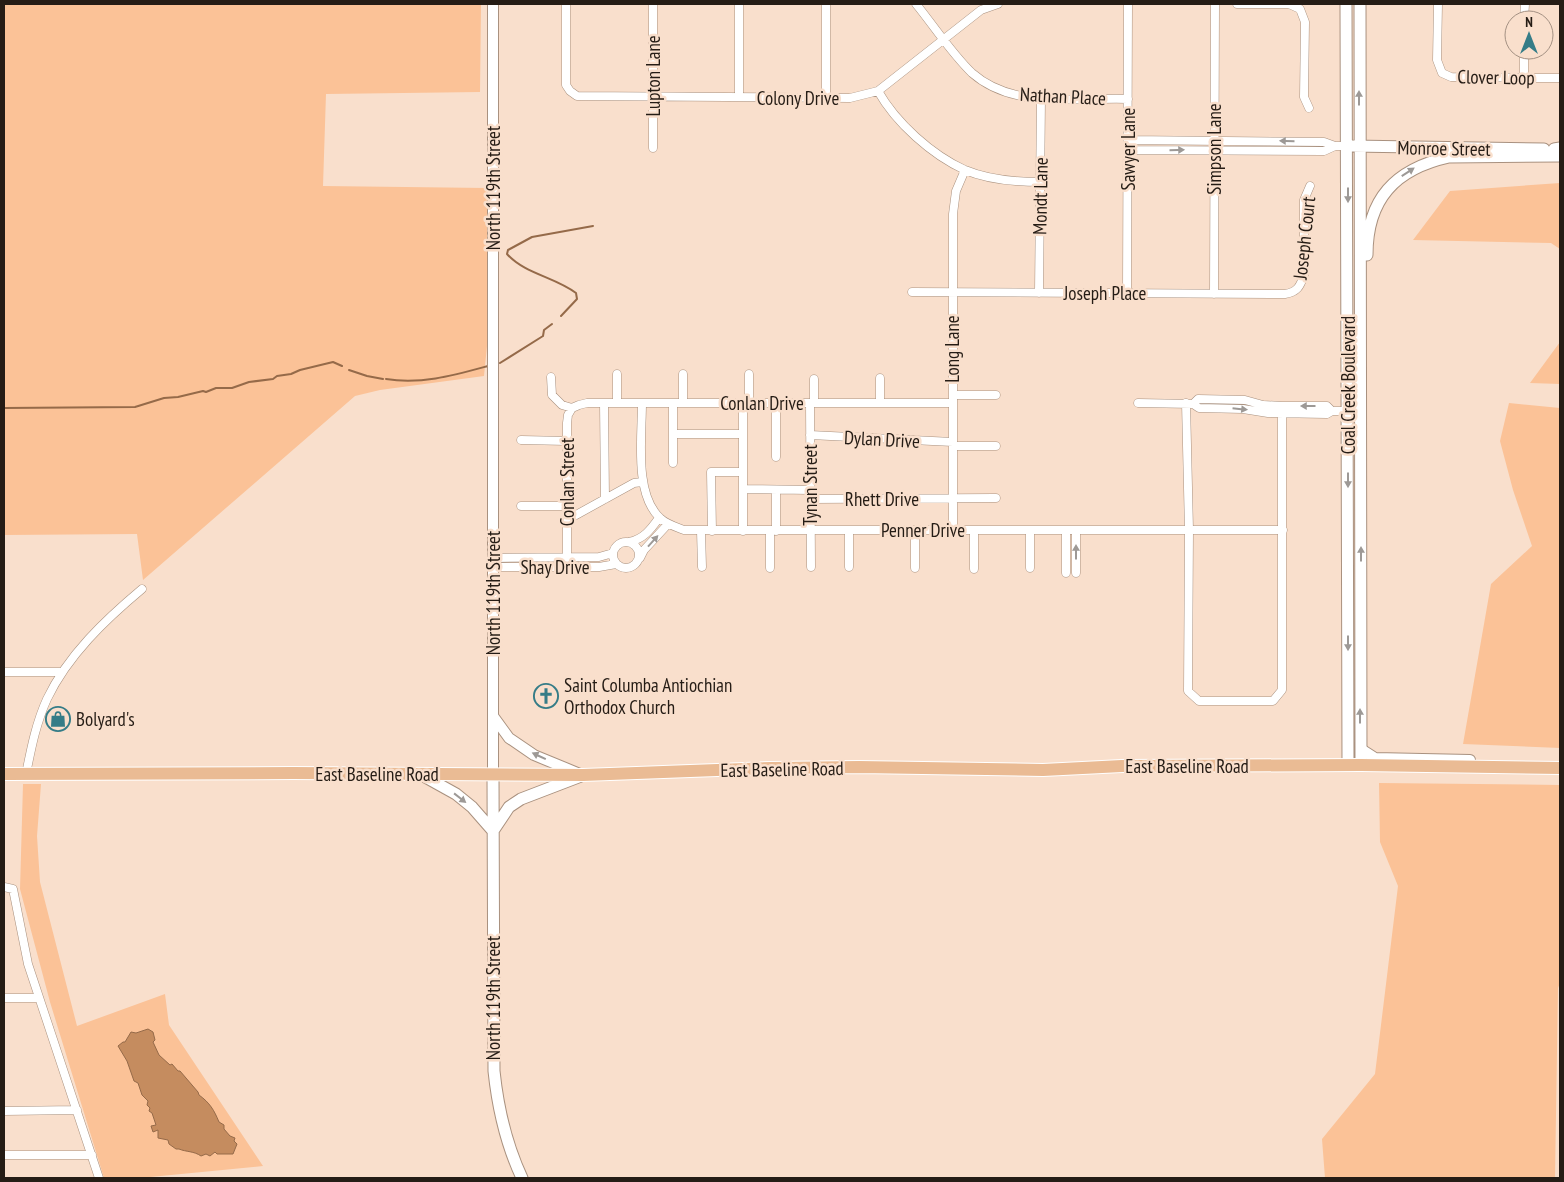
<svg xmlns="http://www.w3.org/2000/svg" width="1564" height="1182" viewBox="0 0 1564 1182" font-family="'PT Sans Narrow',sans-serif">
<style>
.green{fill:#fbc297}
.water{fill:#c58c5f;stroke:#956a49}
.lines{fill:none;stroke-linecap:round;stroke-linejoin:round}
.stream{stroke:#956a49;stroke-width:2}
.minor-casing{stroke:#a9917f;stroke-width:9}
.tertiary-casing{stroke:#a9917f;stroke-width:12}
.secondary-casing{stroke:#a9917f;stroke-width:13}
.primary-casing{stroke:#fff;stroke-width:14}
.minor{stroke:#fff;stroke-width:8}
.tertiary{stroke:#fff;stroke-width:10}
.secondary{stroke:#fff;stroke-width:11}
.primary{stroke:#eabb94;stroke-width:12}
.oneway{fill:#9d9996}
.labels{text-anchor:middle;stroke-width:5;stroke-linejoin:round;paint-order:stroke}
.street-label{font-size:19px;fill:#251c15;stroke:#f9dfcc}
.poi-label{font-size:19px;fill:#251c15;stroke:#f9dfcc;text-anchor:start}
</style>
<rect width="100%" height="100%" fill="#f9dfcc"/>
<path class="green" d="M 4,4 L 481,4 L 480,92 L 326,94 L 323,186 L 487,188 L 489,326 L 484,376 L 380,390 L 355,396 L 143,580 L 137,534 L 4,535 Z
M 1560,183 L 1560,249 L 1551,243 L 1413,240 L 1450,191 Z
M 1560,342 L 1560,384 L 1530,383 Z
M 1509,403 L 1560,408 L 1560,748 L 1463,744 L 1491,584 L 1532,546 L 1513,490 L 1500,441 Z
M 1379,783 L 1560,785 L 1560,983 L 1558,988 L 1555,1178 L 1325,1178 L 1322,1139 L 1375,1074 L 1398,886 L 1380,842 Z
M 23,784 L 41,784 L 37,836 L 40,882 L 77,1026 L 165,994 L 169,1025 L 263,1166 L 140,1178 L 104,1178 L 50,1002 L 20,889 Z"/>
<path class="water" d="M 148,1029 L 153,1032 L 155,1040 L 153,1042 L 159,1055 L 170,1065 L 172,1064 L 178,1071 L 180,1071 L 198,1092 L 199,1095 C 210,1103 214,1110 219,1122 L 224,1125 L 224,1129 L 230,1136 L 235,1138 L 234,1141 L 237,1144 L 233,1154 L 217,1154 L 215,1152 L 210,1156 L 206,1154 L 201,1156 C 194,1151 186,1152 179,1149 L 176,1149 L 169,1144 L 168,1140 L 158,1138 L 158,1130 L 153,1132 L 151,1126 L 156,1125 L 152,1113 L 149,1111 L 150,1108 L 147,1105 L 148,1101 L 142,1095 L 138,1083 L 134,1081 L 127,1061 L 118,1046 L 123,1042 L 125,1042 L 131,1032 L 136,1033 Z"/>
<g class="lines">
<path class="stream" d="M 561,316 L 577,299 L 576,293 C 555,277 525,274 507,254 L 508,250 L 532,237 L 593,226
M 500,363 L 543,336 L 544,330 L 552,324
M 349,370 L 367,376 L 383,379
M 386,379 C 421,385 455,375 488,366
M 4,408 L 135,407 L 164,398 L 178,397 L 203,391 L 206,392 L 216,388 L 232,388 L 249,382 L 273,379 L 277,376 L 291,374 L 300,370 L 333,362 L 342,366"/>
<defs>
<path id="minor" d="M 566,4 L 566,85 L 570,91 L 577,96 L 850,98 L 878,91 L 981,10 L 998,4
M 916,4 C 934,26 952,54 972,73 C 1014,110 1076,97 1128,99
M 1237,4 L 1289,4 L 1300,9 L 1305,22 L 1304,97 L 1309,108
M 1438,4 L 1437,60 L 1442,73 L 1451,77 L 1560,78
M 1524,20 L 1525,4
M 1524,78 L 1524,50
M 878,91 C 896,123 932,155 965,170 C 989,180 1015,182 1040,182
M 739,97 L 739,4
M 826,98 L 826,4
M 1128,140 L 1324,142 L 1335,146
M 653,148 L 653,4
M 1128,150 L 1324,151 L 1335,146 L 1348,146
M 912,292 L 1285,294 C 1297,292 1300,287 1304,275 L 1304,200 L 1310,186
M 1039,293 L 1041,98
M 1127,293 L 1128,4
M 1214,294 L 1215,4
M 617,374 L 617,403
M 683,374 L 683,403
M 749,374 L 749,403
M 551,377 L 552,395 L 562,405 L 572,408
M 880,378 L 880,403
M 814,379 L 814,403
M 953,395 L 996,395
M 604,403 L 605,499
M 642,403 C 642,437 634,494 660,518 C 666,524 676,527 684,530 L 1283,530
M 673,403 L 673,463
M 743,403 L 743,531
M 776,403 L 776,457
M 810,403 L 811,567
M 1138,403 L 1193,404 L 1199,408 L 1243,409 L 1268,413 L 1327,414 L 1332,411 L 1361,411
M 1186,403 L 1189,530 L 1188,691 L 1199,701 L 1273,701 L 1282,690 L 1282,414
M 1193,404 L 1198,399 L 1245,400 L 1263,405 L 1282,406 L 1327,406 L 1332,411
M 572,408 L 579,405 L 587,403 L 953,403
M 673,434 L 743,434
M 810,435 L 953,442
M 521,440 L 567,441
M 953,446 L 996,446
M 743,489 L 810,490
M 776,490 L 776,531
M 810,499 L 996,498
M 521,506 L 567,506
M 567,515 L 576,515 L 634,483 L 642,482
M 849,530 L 849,567
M 915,530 L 915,568
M 953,530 L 953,214 L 956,191 L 965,170
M 974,530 L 974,569
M 1030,530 L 1030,568
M 1066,530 L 1066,573
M 1076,530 L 1076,573
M 701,531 L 702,567
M 712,531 L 711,472 L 743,472
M 770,531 L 770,568
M613 555a13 13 0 1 1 26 0a13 13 0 1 1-26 0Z
M 629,542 C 644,539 651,529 659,518
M 493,558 L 599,557 L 613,553
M 567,558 L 567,423 L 568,415 L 572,408
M 640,558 L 644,550 L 668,524
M 493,567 L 599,567 L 616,564
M 4,672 L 62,672
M 26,774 C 31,749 36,723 47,699 C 68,655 105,620 142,589
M 4,887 L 13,889 L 28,964 L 99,1178
M 4,998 L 39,998
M 4,1111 L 77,1110
M 4,1155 L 92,1155"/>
<path id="tertiary" d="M 493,716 L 509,738 L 534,755 L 580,774
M 1361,749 L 1375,758 L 1470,760
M 493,774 L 493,4"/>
<path id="secondary" d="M 1346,4 L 1348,765
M 1360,4 L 1361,765
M 1352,146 L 1544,149
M 1554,149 L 1560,148
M 1367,255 C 1367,199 1395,169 1449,157 L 1560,156
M 420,774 L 456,794 L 472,807 L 493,831 L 509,807 L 521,799 L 581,776
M 493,774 L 494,1071 C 498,1109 506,1144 522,1178"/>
<path id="primary" d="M 4,774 L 293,773 L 583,775 L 770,768 L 859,767 L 1043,770 L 1122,766 L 1361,765 L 1560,768"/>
</defs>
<use href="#minor" class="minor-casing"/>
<use href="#tertiary" class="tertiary-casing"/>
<use href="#secondary" class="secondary-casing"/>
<use href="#primary" class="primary-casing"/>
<use href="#minor" class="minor"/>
<use href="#tertiary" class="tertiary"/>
<use href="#secondary" class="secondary"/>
<use href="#primary" class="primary"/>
</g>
<defs><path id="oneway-solid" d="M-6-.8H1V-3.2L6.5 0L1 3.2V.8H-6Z" transform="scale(1.25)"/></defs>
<g class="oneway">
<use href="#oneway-solid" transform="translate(1359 98) rotate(-90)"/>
<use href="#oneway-solid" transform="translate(1287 141) rotate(-179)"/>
<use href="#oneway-solid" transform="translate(1177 150) rotate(-1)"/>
<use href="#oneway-solid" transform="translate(1408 172) rotate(-33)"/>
<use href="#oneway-solid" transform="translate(1348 195) rotate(90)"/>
<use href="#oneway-solid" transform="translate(1308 406) rotate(-180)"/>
<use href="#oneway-solid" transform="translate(1240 409) rotate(6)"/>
<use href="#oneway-solid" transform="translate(1348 480) rotate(90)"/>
<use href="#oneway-solid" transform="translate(653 541) rotate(-48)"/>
<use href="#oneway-solid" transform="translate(1076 552) rotate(-90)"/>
<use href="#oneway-solid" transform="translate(1361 554) rotate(-90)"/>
<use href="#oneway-solid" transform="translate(1348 643) rotate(90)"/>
<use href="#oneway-solid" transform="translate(1360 716) rotate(-90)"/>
<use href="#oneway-solid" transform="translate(539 756) rotate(-155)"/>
<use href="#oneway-solid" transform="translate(460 798) rotate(38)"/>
</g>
<defs>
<symbol id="church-ring" viewBox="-11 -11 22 22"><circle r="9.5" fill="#f9dfcc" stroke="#357c87" stroke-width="1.5"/><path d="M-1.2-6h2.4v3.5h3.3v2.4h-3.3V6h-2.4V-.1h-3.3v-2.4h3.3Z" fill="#357c87"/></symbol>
<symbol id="shop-ring" viewBox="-11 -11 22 22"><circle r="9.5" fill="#f9dfcc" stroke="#357c87" stroke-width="1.5"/><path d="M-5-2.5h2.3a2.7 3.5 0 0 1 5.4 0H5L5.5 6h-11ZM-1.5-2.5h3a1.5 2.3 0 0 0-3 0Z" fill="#357c87"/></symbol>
</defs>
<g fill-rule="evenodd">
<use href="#church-ring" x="532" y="682" width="28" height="28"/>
<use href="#shop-ring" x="44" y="705" width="28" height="28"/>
</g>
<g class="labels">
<g class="street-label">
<text transform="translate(653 76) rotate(-90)" y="7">Lupton Lane</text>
<text transform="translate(1496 77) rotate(1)" y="7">Clover Loop</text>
<text transform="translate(1063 96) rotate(3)" y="7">Nathan Place</text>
<text x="798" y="105">Colony Drive</text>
<text transform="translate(1444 148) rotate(1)" y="7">Monroe Street</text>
<text transform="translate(1128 149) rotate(-90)" y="7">Sawyer Lane</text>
<text transform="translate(1214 149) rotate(-90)" y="7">Simpson Lane</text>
<text transform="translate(493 188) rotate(-90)" y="7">North 119th Street</text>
<text transform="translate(1040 196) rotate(-89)" y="7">Mondt Lane</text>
<text transform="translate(1304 238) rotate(-84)" y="7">Joseph Court</text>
<text x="1105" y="300">Joseph Place</text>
<text transform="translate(952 349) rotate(-90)" y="7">Long Lane</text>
<text transform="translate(1348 385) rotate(-90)" y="7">Coal Creek Boulevard</text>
<text x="762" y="410">Conlan Drive</text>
<text transform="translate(882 439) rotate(3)" y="7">Dylan Drive</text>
<text transform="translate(567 482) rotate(-90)" y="7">Conlan Street</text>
<text transform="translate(810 485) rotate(-90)" y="7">Tynan Street</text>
<text x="882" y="506">Rhett Drive</text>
<text x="923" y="537">Penner Drive</text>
<text x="555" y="574">Shay Drive</text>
<text transform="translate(493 593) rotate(-90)" y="7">North 119th Street</text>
<text x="1187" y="773">East Baseline Road</text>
<text transform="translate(782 769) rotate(-1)" y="7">East Baseline Road</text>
<text x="377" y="781">East Baseline Road</text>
<text transform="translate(493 998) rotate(-90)" y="7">North 119th Street</text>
</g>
<g class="poi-label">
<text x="564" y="692">Saint Columba Antiochian<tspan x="564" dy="22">Orthodox Church</tspan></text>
<text x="76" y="726">Bolyard's</text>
</g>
</g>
<rect width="1564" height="1182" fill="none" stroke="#251c15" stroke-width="10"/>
<g transform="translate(1529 35)"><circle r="24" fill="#f9dfcc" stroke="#a49183"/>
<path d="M0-4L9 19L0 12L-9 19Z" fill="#357c87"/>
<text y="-8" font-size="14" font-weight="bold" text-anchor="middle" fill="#251c15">N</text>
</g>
</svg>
